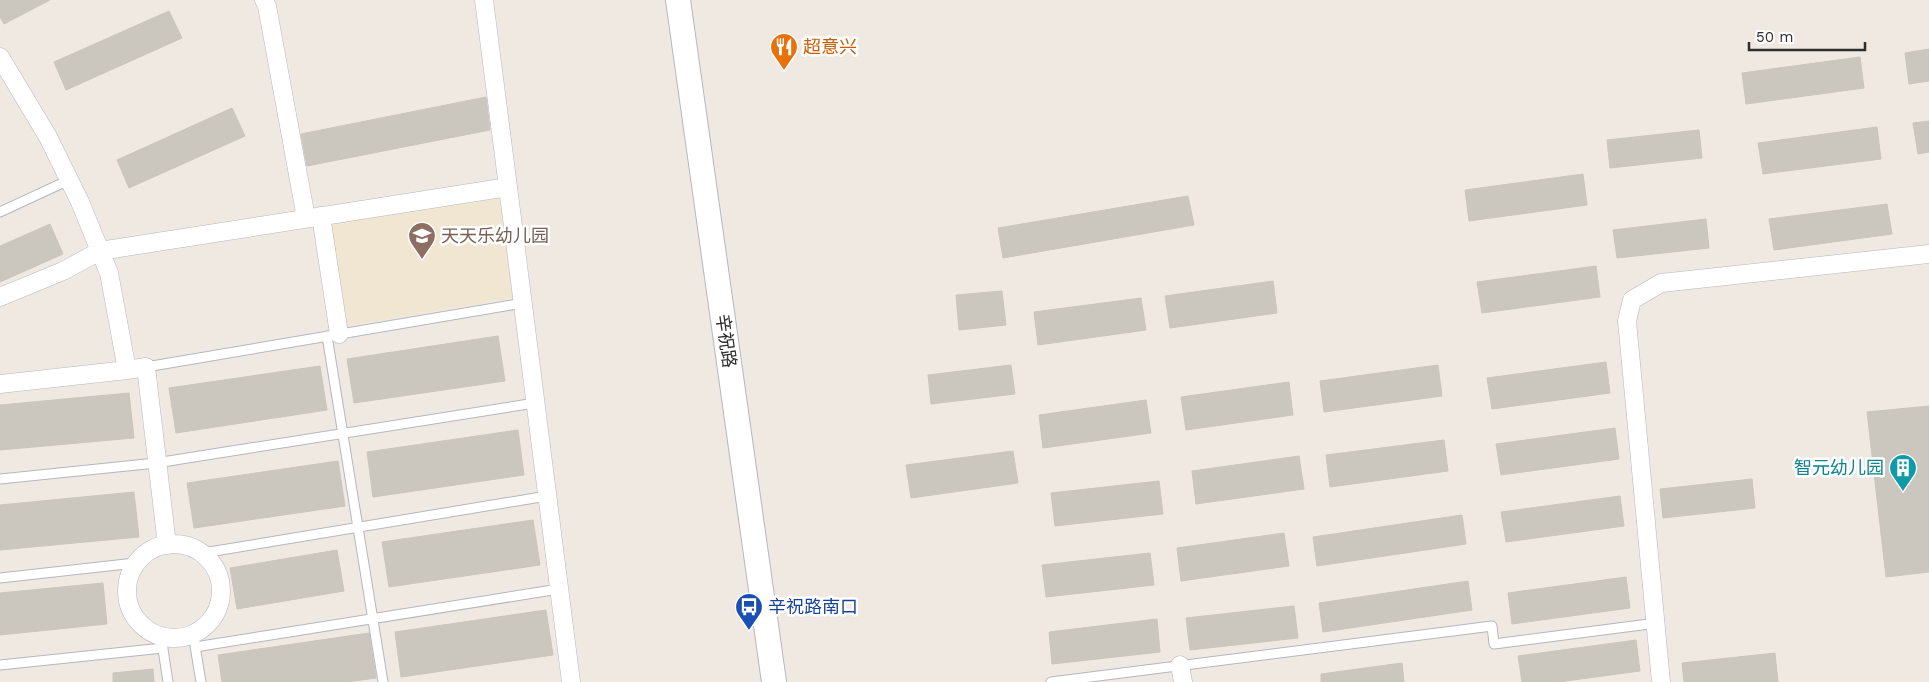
<svg xmlns="http://www.w3.org/2000/svg" width="1929" height="682" viewBox="0 0 1929 682" font-family="'Work Sans','Noto Sans SC',sans-serif">
<style>
.education{fill:#f0e6d1}
.building{fill:#cbc7bf;stroke:#cbc5ba}
.lines{fill:none;stroke-linecap:round;stroke-linejoin:round}
.service-casing{stroke:#b4b7c1;stroke-width:11}
.minor-casing{stroke:#b4b7c1;stroke-width:19}
.secondary-casing{stroke:#b4b7c1;stroke-width:26}
.service{stroke:#fff;stroke-width:9}
.minor{stroke:#fff;stroke-width:18}
.secondary{stroke:#fff;stroke-width:24}
.labels{text-anchor:middle;stroke-width:5;stroke-linejoin:round;paint-order:stroke}
.food-label{font-size:18px;fill:#c56008;stroke:#fff;text-anchor:start}
.education-label{font-size:18px;fill:#785e54;stroke:#fff;text-anchor:start}
.street-label{font-size:18px;fill:#2e2e2e;stroke:#fff}
.culture-label{font-size:18px;fill:#0d838f;stroke:#fff;text-anchor:end}
.transit-label{font-size:18px;fill:#164399;stroke:#fff;text-anchor:start}
</style>
<rect width="100%" height="100%" fill="#efe9e1"/>
<path class="education" d="M 500,197 L 513,298 L 346,326 L 330,222 Z"/>
<path class="building" d="M 0,0 L 50,0 L 4,24 L 0,17 Z
M 169,11 L 182,38 L 66,90 L 54,62 Z
M 1929,49 L 1929,81 L 1909,84 L 1905,53 Z
M 1860,57 L 1864,88 L 1746,104 L 1742,73 Z
M 486,97 L 490,130 L 307,166 L 301,134 Z
M 232,108 L 245,136 L 129,188 L 117,160 Z
M 1929,121 L 1929,152 L 1918,154 L 1913,123 Z
M 1877,127 L 1881,159 L 1763,174 L 1758,143 Z
M 1699,130 L 1702,158 L 1610,168 L 1607,140 Z
M 1583,174 L 1587,205 L 1469,221 L 1465,190 Z
M 1188,196 L 1194,225 L 1003,258 L 998,228 Z
M 1887,204 L 1892,234 L 1774,250 L 1769,219 Z
M 1706,219 L 1709,248 L 1617,258 L 1613,230 Z
M 50,224 L 63,254 L 0,282 L 0,246 Z
M 1596,266 L 1600,297 L 1482,313 L 1477,282 Z
M 1273,281 L 1277,313 L 1170,328 L 1165,296 Z
M 1002,291 L 1006,325 L 959,330 L 956,295 Z
M 1141,298 L 1146,330 L 1038,345 L 1034,312 Z
M 498,336 L 505,381 L 354,403 L 347,359 Z
M 1606,362 L 1610,393 L 1492,409 L 1487,378 Z
M 1011,365 L 1015,394 L 931,404 L 928,375 Z
M 1438,365 L 1442,396 L 1324,412 L 1320,381 Z
M 320,366 L 327,410 L 176,433 L 169,388 Z
M 1289,382 L 1293,415 L 1186,430 L 1181,397 Z
M 129,393 L 134,438 L 0,450 L 0,405 Z
M 1146,400 L 1151,433 L 1043,448 L 1039,415 Z
M 1929,406 L 1929,572 L 1886,577 L 1867,412 Z
M 1615,428 L 1619,459 L 1501,475 L 1496,444 Z
M 518,430 L 524,475 L 373,497 L 367,452 Z
M 1444,440 L 1448,471 L 1330,487 L 1326,455 Z
M 1013,451 L 1018,483 L 911,498 L 906,465 Z
M 1299,456 L 1304,489 L 1196,504 L 1192,471 Z
M 338,461 L 345,506 L 194,528 L 187,483 Z
M 1752,479 L 1755,508 L 1663,518 L 1660,489 Z
M 1159,481 L 1163,514 L 1055,526 L 1051,493 Z
M 134,492 L 139,537 L 0,550 L 0,505 Z
M 1620,496 L 1624,526 L 1506,542 L 1501,512 Z
M 1462,515 L 1466,544 L 1317,566 L 1313,537 Z
M 533,520 L 540,565 L 389,587 L 382,542 Z
M 1284,533 L 1289,566 L 1181,581 L 1177,548 Z
M 337,550 L 344,591 L 237,609 L 230,568 Z
M 1150,553 L 1154,585 L 1046,597 L 1042,565 Z
M 1626,577 L 1630,608 L 1512,624 L 1508,593 Z
M 1468,581 L 1472,610 L 1323,632 L 1319,603 Z
M 103,583 L 107,624 L 0,635 L 0,593 Z
M 1294,606 L 1298,638 L 1190,650 L 1186,618 Z
M 546,610 L 553,655 L 401,677 L 395,632 Z
M 1157,619 L 1160,652 L 1052,664 L 1049,632 Z
M 369,633 L 376,678 L 347,682 L 222,682 L 218,655 Z
M 1636,640 L 1640,671 L 1558,682 L 1522,682 L 1518,656 Z
M 1775,653 L 1778,682 L 1684,682 L 1682,663 Z
M 1402,663 L 1404,682 L 1321,682 L 1321,674 Z
M 153,669 L 154,682 L 113,682 L 113,673 Z"/>
<g class="lines">
<defs>
<path id="service" d="M 0,212 L 69,180
M 327,336 L 383,682
M 146,367 L 523,303
M 0,479 L 156,463 L 535,403
M 203,553 L 547,496
M 0,578 L 135,563
M 193,634 L 201,682
M 161,636 L 168,682
M 195,647 L 559,589
M 0,665 L 163,648
M 1051,682 L 1492,626 L 1494,644 L 1657,623"/>
<path id="minor" d="M 264,0 L 267,6 L 306,218
M 484,0 L 508,187
M 0,57 L 48,137 L 80,202 L 109,273 L 127,370 L 146,367 L 167,545
M 321,216 L 339,334
M 0,297 L 63,271 L 100,251 L 508,187 L 571,682
M 0,384 L 127,370
M127 591a47 47 0 1 1 94 0a47 47 0 1 1-94 0Z
M 1180,665 L 1183,682
M 1661,682 L 1627,321 L 1632,300 L 1661,283 L 1929,254"/>
<path id="secondary" d="M 678,0 L 774,682"/>
</defs>
<use href="#service" class="service-casing"/>
<use href="#minor" class="minor-casing"/>
<use href="#secondary" class="secondary-casing"/>
<use href="#service" class="service"/>
<use href="#minor" class="minor"/>
<use href="#secondary" class="secondary"/>
</g>
<defs>
<symbol id="restaurant-pin" viewBox="-11 -11 22 30"><path d="M0 17L-7.5 6A9.5 9.5 0 1 1 7.5 6Z" fill="#e8710a" stroke="#fff"/><path d="M-5-6h1v4h1v-4h1v4h1v-4h1v5L-1.5 .5V6h-2V.5L-5-1ZM5-6V6H3V1.5H1.5Q1.5-4 5-6Z" fill="#fff"/></symbol>
<symbol id="school-pin" viewBox="-11 -11 22 30"><path d="M0 17L-7.5 6A9.5 9.5 0 1 1 7.5 6Z" fill="#8d6e63" stroke="#fff"/><path d="M0-5L7-2L0 1L-7-2ZM-4 1L0 2.5L4 1V4Q0 6-4 4Z" fill="#fff"/></symbol>
<symbol id="building-pin" viewBox="-11 -11 22 30"><path d="M0 17L-7.5 6A9.5 9.5 0 1 1 7.5 6Z" fill="#0f9aa8" stroke="#fff"/><path d="M-4-6H4V6H1V3H-1V6H-4ZM-2.5-4.3h1.7v1.8h-1.7ZM.8-4.3h1.7v1.8H.8ZM-2.5-1h1.7V.8h-1.7ZM.8-1h1.7V.8H.8Z" fill="#fff"/></symbol>
<symbol id="bus-pin" viewBox="-11 -11 22 30"><path d="M0 17L-7.5 6A9.5 9.5 0 1 1 7.5 6Z" fill="#1a4fb4" stroke="#fff"/><path d="M-5-6H5V4H4V6H2V4H-2V6H-4V4H-5ZM-3.5-4V0h7V-4ZM-3.5 1.2v1.5H-2V1.2ZM2 1.2v1.5H3.5V1.2Z" fill="#fff"/></symbol>
</defs>
<g fill-rule="evenodd">
<use href="#restaurant-pin" x="768" y="31" width="32" height="43"/>
<use href="#school-pin" x="406" y="220" width="32" height="43"/>
<use href="#building-pin" x="1887" y="452" width="32" height="43"/>
<use href="#bus-pin" x="733" y="591" width="32" height="43"/>
</g>
<g class="labels">
<g class="food-label">
<text x="803" y="53">超意兴</text>
</g>
<g class="education-label">
<text x="441" y="242">天天乐幼儿园</text>
</g>
<g class="street-label">
<text transform="translate(726 341) rotate(82)" y="6">辛祝路</text>
</g>
<g class="culture-label">
<text x="1884" y="474">智元幼儿园</text>
</g>
<g class="transit-label">
<text x="768" y="613">辛祝路南口</text>
</g>
</g>
<path d="M1749 42v8h116v-8" fill="none" stroke="#2e2e2e" stroke-width="2.5"/>
<text x="1756" y="42" font-size="15" fill="#2e2e2e" stroke="#ffffff" stroke-width="4" paint-order="stroke">50 m</text>
</svg>
